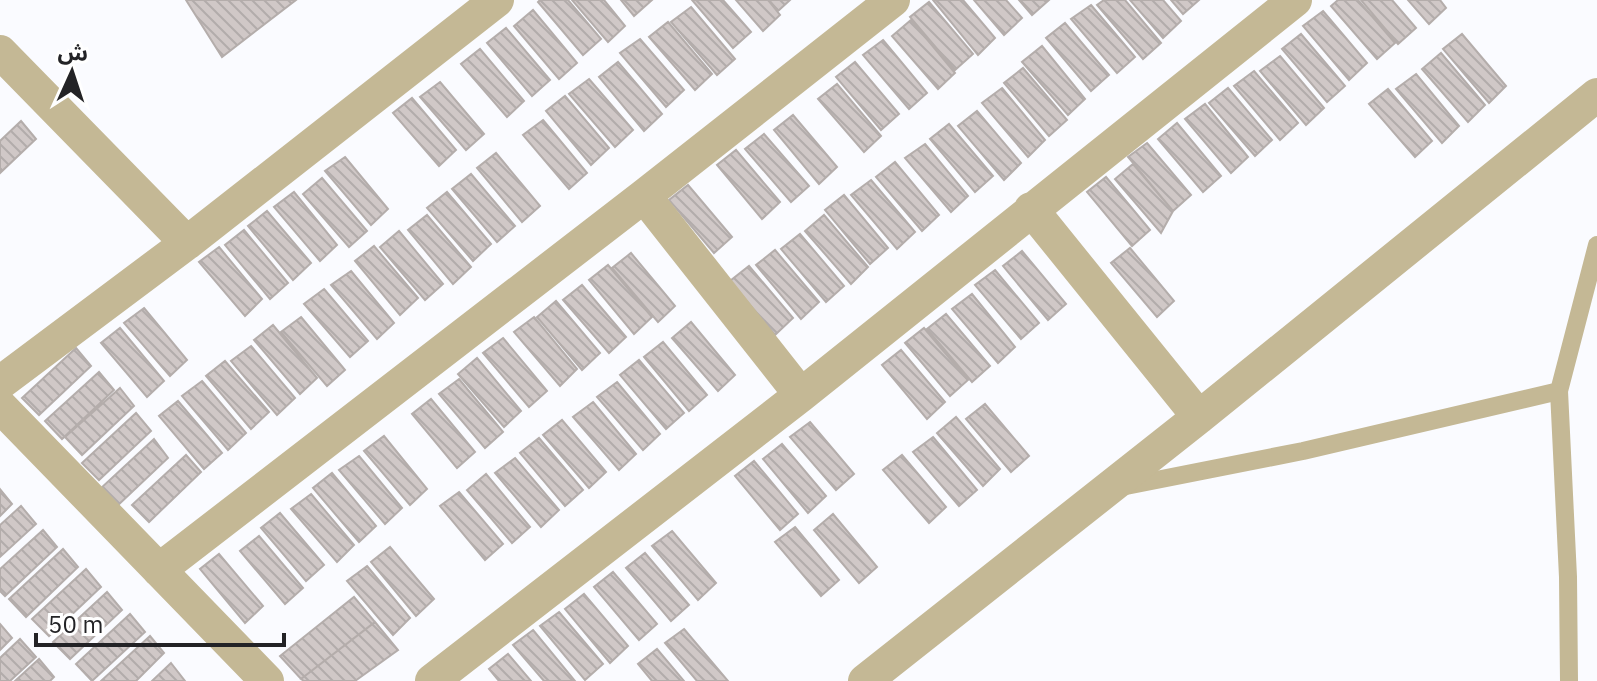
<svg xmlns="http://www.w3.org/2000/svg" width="1597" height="681" viewBox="0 0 1597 681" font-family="'IBM Plex Sans','Noto Sans Arabic',sans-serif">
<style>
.building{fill:url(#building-back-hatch);stroke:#b4adab;stroke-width:2}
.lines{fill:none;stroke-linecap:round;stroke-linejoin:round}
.lane{stroke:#c4b895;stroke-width:18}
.street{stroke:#c4b895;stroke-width:34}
</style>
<defs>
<pattern id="building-back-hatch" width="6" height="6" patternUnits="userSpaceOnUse" patternTransform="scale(2)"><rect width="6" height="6" fill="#d0c8c7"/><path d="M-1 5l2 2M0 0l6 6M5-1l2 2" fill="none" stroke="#b2acab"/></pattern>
</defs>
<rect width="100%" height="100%" fill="#fafbff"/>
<path class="building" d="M 186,0 L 296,0 L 222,57 Z
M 540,0 L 568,0 L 601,39 L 583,55 L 538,2 Z
M 572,0 L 604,0 L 625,26 L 608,42 Z
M 621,0 L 652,0 L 634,16 Z
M 692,0 L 723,0 L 751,32 L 733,48 Z
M 736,0 L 768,0 L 780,15 L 763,31 Z
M 769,0 L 790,0 L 778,11 Z
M 933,0 L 963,0 L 995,38 L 978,55 Z
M 974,0 L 1006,0 L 1022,18 L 1004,35 Z
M 1019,0 L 1049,0 L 1032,15 Z
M 1104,0 L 1125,0 L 1161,43 L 1143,59 L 1097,5 Z
M 1130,0 L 1163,0 L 1181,21 L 1163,38 Z
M 1171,0 L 1199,0 L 1183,14 Z
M 1338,0 L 1358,0 L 1395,43 L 1377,59 L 1331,6 Z
M 1361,0 L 1392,0 L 1416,28 L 1398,44 Z
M 1408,0 L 1440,0 L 1446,8 L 1429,24 Z
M 929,2 L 973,54 L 955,70 L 910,17 Z
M 1091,5 L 1135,57 L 1117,73 L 1071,19 Z
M 691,7 L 735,59 L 717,75 L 671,22 Z
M 533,10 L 577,63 L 559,79 L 514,26 Z
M 1323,11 L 1367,63 L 1349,80 L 1303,26 Z
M 911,20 L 955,73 L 938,89 L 892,36 Z
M 668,22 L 712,74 L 695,90 L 649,37 Z
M 1065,23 L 1109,75 L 1091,91 L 1046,38 Z
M 506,28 L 550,80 L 532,96 L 487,43 Z
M 1301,34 L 1345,86 L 1327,102 L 1282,49 Z
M 1462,34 L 1506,86 L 1489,103 L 1443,49 Z
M 640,39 L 684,90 L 666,107 L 620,53 Z
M 883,40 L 927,93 L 909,109 L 863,55 Z
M 1042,46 L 1085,99 L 1068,115 L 1022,62 Z
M 480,49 L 524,101 L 507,117 L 461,64 Z
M 1441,53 L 1485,105 L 1468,122 L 1422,69 Z
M 1280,56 L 1324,108 L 1306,125 L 1260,71 Z
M 618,62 L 662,114 L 644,131 L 599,77 Z
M 855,62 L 899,114 L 881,130 L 836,77 Z
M 1023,68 L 1067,120 L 1049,136 L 1004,83 Z
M 1254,71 L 1298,123 L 1280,140 L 1234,86 Z
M 1416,74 L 1459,126 L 1442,143 L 1396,89 Z
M 589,79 L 633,130 L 615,147 L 569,94 Z
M 440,82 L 484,134 L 466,150 L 420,97 Z
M 837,84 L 881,136 L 864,152 L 818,99 Z
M 1002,88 L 1045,140 L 1028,157 L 982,103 Z
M 1228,88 L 1272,140 L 1255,156 L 1209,103 Z
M 1388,89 L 1432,141 L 1415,157 L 1369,104 Z
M 565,96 L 609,148 L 591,165 L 546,111 Z
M 412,98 L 456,150 L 439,166 L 393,113 Z
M 1205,104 L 1248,157 L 1231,173 L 1185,119 Z
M 977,111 L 1021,163 L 1004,180 L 958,126 Z
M 793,115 L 837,167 L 819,184 L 774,130 Z
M 543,120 L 587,173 L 569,189 L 523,135 Z
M 21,121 L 36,139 L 0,173 L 0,141 Z
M 1177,123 L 1221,176 L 1203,192 L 1158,139 Z
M 949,124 L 993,176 L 975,192 L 930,139 Z
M 764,134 L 809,186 L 791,202 L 745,149 Z
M 1147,143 L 1191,195 L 1173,211 L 1128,157 Z
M 925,144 L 968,196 L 951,212 L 905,158 Z
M 736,150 L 780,202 L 762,219 L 717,165 Z
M 496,153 L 540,206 L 522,222 L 477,168 Z
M 345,157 L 388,209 L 371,225 L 325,171 Z
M 895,162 L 939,215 L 922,231 L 876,177 Z
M 1133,164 L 1173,211 L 1161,233 L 1115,179 Z
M 471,174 L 515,226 L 497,242 L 452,189 Z
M 1106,177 L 1150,230 L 1132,246 L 1087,192 Z
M 322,178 L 367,231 L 349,247 L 303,194 Z
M 871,180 L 915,232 L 897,249 L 851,195 Z
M 688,185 L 732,237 L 714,253 L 669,200 Z
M 294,192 L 337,245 L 320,261 L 274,207 Z
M 447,192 L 491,244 L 473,261 L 427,208 Z
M 844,195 L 888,248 L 870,264 L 825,210 Z
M 267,211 L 311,263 L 293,280 L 248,226 Z
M 427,215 L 471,267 L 453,284 L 408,230 Z
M 824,215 L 868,267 L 851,284 L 805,231 Z
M 244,230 L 288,283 L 270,299 L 225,245 Z
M 399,231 L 443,284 L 425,300 L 380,247 Z
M 800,234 L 844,286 L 826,302 L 781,249 Z
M 374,246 L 418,298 L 400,315 L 355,261 Z
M 219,247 L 262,299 L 245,316 L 199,262 Z
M 1130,248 L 1174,301 L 1157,317 L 1111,263 Z
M 775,250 L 819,302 L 801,319 L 756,265 Z
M 1022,251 L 1066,304 L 1048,320 L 1003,266 Z
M 631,253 L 675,306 L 658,322 L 612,268 Z
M 608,265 L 652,317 L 634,334 L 589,280 Z
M 749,266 L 793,318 L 775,335 L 730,281 Z
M 995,270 L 1039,323 L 1021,339 L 975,285 Z
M 351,271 L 394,323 L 377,339 L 331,285 Z
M 582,285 L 626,337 L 609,353 L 563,300 Z
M 324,289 L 368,341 L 350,357 L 304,304 Z
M 972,294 L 1015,347 L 998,363 L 952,309 Z
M 556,301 L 600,353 L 582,370 L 537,317 Z
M 144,308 L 187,360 L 170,376 L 124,323 Z
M 946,314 L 990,366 L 972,382 L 927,329 Z
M 301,317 L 345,370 L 327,386 L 281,332 Z
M 534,317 L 577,369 L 560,386 L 514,332 Z
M 691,322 L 735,375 L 718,391 L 672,338 Z
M 273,325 L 317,378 L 300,394 L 254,340 Z
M 120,328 L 164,381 L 147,397 L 101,343 Z
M 924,328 L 968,380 L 950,396 L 905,343 Z
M 503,338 L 547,391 L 529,407 L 483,353 Z
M 663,342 L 707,395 L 689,411 L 644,357 Z
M 251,346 L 295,398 L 277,415 L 231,361 Z
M 76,348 L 91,366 L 39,415 L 22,398 Z
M 901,350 L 945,402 L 927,419 L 882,365 Z
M 477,358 L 521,411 L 504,427 L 458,374 Z
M 639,360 L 684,413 L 666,429 L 620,375 Z
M 225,361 L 269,412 L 251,429 L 206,376 Z
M 99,372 L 114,390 L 62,439 L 45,421 Z
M 459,379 L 503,432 L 485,448 L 439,394 Z
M 202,381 L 246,433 L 228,450 L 182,396 Z
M 617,382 L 660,434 L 643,450 L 597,397 Z
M 120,388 L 134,406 L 82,455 L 65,437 Z
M 431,399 L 475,452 L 457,468 L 412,414 Z
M 178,401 L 222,453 L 204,469 L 159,416 Z
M 593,402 L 636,454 L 619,470 L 573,417 Z
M 985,404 L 1029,456 L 1011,472 L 966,419 Z
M 136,413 L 151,431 L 99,480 L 82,463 Z
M 956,417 L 1000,469 L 983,486 L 937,433 Z
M 562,420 L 606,472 L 589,488 L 543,435 Z
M 810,422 L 854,474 L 836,490 L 790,437 Z
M 384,436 L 427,489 L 410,505 L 364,451 Z
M 933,437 L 977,490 L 959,506 L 913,452 Z
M 539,438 L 583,490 L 565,506 L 520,453 Z
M 154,439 L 168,458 L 116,507 L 100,489 Z
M 782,444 L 826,496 L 808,513 L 763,459 Z
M 186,455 L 201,472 L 149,522 L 132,505 Z
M 902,455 L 946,507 L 929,523 L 883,470 Z
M 359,456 L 402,508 L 385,524 L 339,470 Z
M 515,458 L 559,510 L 541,527 L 495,473 Z
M 754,461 L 798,514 L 780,530 L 735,476 Z
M 332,473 L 376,526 L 359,542 L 313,488 Z
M 486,474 L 530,527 L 512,543 L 467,490 Z
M 0,489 L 12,504 L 0,516 Z
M 459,492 L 503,544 L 485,560 L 440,506 Z
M 311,494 L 354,545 L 337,562 L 291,509 Z
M 21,506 L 36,524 L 0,557 L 0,525 Z
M 280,513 L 324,565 L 306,581 L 261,528 Z
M 833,514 L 877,567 L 859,583 L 814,530 Z
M 795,527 L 839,580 L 821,596 L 775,542 Z
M 43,530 L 57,547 L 5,596 L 0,591 L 0,569 Z
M 672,531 L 716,583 L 698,600 L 652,546 Z
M 259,536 L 303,588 L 285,604 L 240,551 Z
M 390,547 L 434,599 L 416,616 L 371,562 Z
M 63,549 L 78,567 L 26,617 L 9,599 Z
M 645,553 L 689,605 L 671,621 L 626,568 Z
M 219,554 L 263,606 L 245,623 L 200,569 Z
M 367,566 L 410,618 L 393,635 L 347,581 Z
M 86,569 L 101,587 L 49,636 L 32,619 Z
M 613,572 L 657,624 L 639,640 L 594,587 Z
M 107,592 L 122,610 L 70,659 L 53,642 Z
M 584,594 L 628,646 L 610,663 L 565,609 Z
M 354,597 L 375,622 L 301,679 L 280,656 Z
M 559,612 L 603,664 L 585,680 L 540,626 Z
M 130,614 L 145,632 L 92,681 L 76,664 Z
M 375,622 L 398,650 L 355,681 L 304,681 L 301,679 Z
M 0,624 L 12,638 L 0,650 Z
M 684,629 L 728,681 L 697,681 L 665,643 Z
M 533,630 L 575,681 L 544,681 L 513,645 Z
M 150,636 L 164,653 L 136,681 L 101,681 Z
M 20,639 L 36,657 L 10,681 L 0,681 L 0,658 Z
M 657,649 L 684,681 L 652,681 L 638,664 Z
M 508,654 L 531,681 L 499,681 L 489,669 Z
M 39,659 L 54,677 L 50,681 L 15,681 Z
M 171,663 L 185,681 L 152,681 Z"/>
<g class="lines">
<path class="lane" d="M 1121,487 L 1303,451 L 1559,391
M 1569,681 L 1568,577 L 1559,391 L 1597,245"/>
<path class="street" d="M 0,52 L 187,243
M 644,196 L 801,395
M 1031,209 L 1199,417
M 0,383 L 187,243 L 497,0
M 0,406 L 267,681
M 159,570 L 644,196 L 893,0
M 432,681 L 801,395 L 1295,0
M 865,681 L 1199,417 L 1597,95"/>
</g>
<g transform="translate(72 72) rotate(3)" stroke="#ffffff" stroke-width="6" paint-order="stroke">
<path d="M0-6L14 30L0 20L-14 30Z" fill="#232326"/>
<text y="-12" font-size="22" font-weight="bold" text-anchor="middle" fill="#232326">ش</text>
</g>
<path d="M36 633v12h248v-12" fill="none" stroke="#232326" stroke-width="4"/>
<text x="48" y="633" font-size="24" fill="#232326" stroke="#ffffff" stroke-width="6" paint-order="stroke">50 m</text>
</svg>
